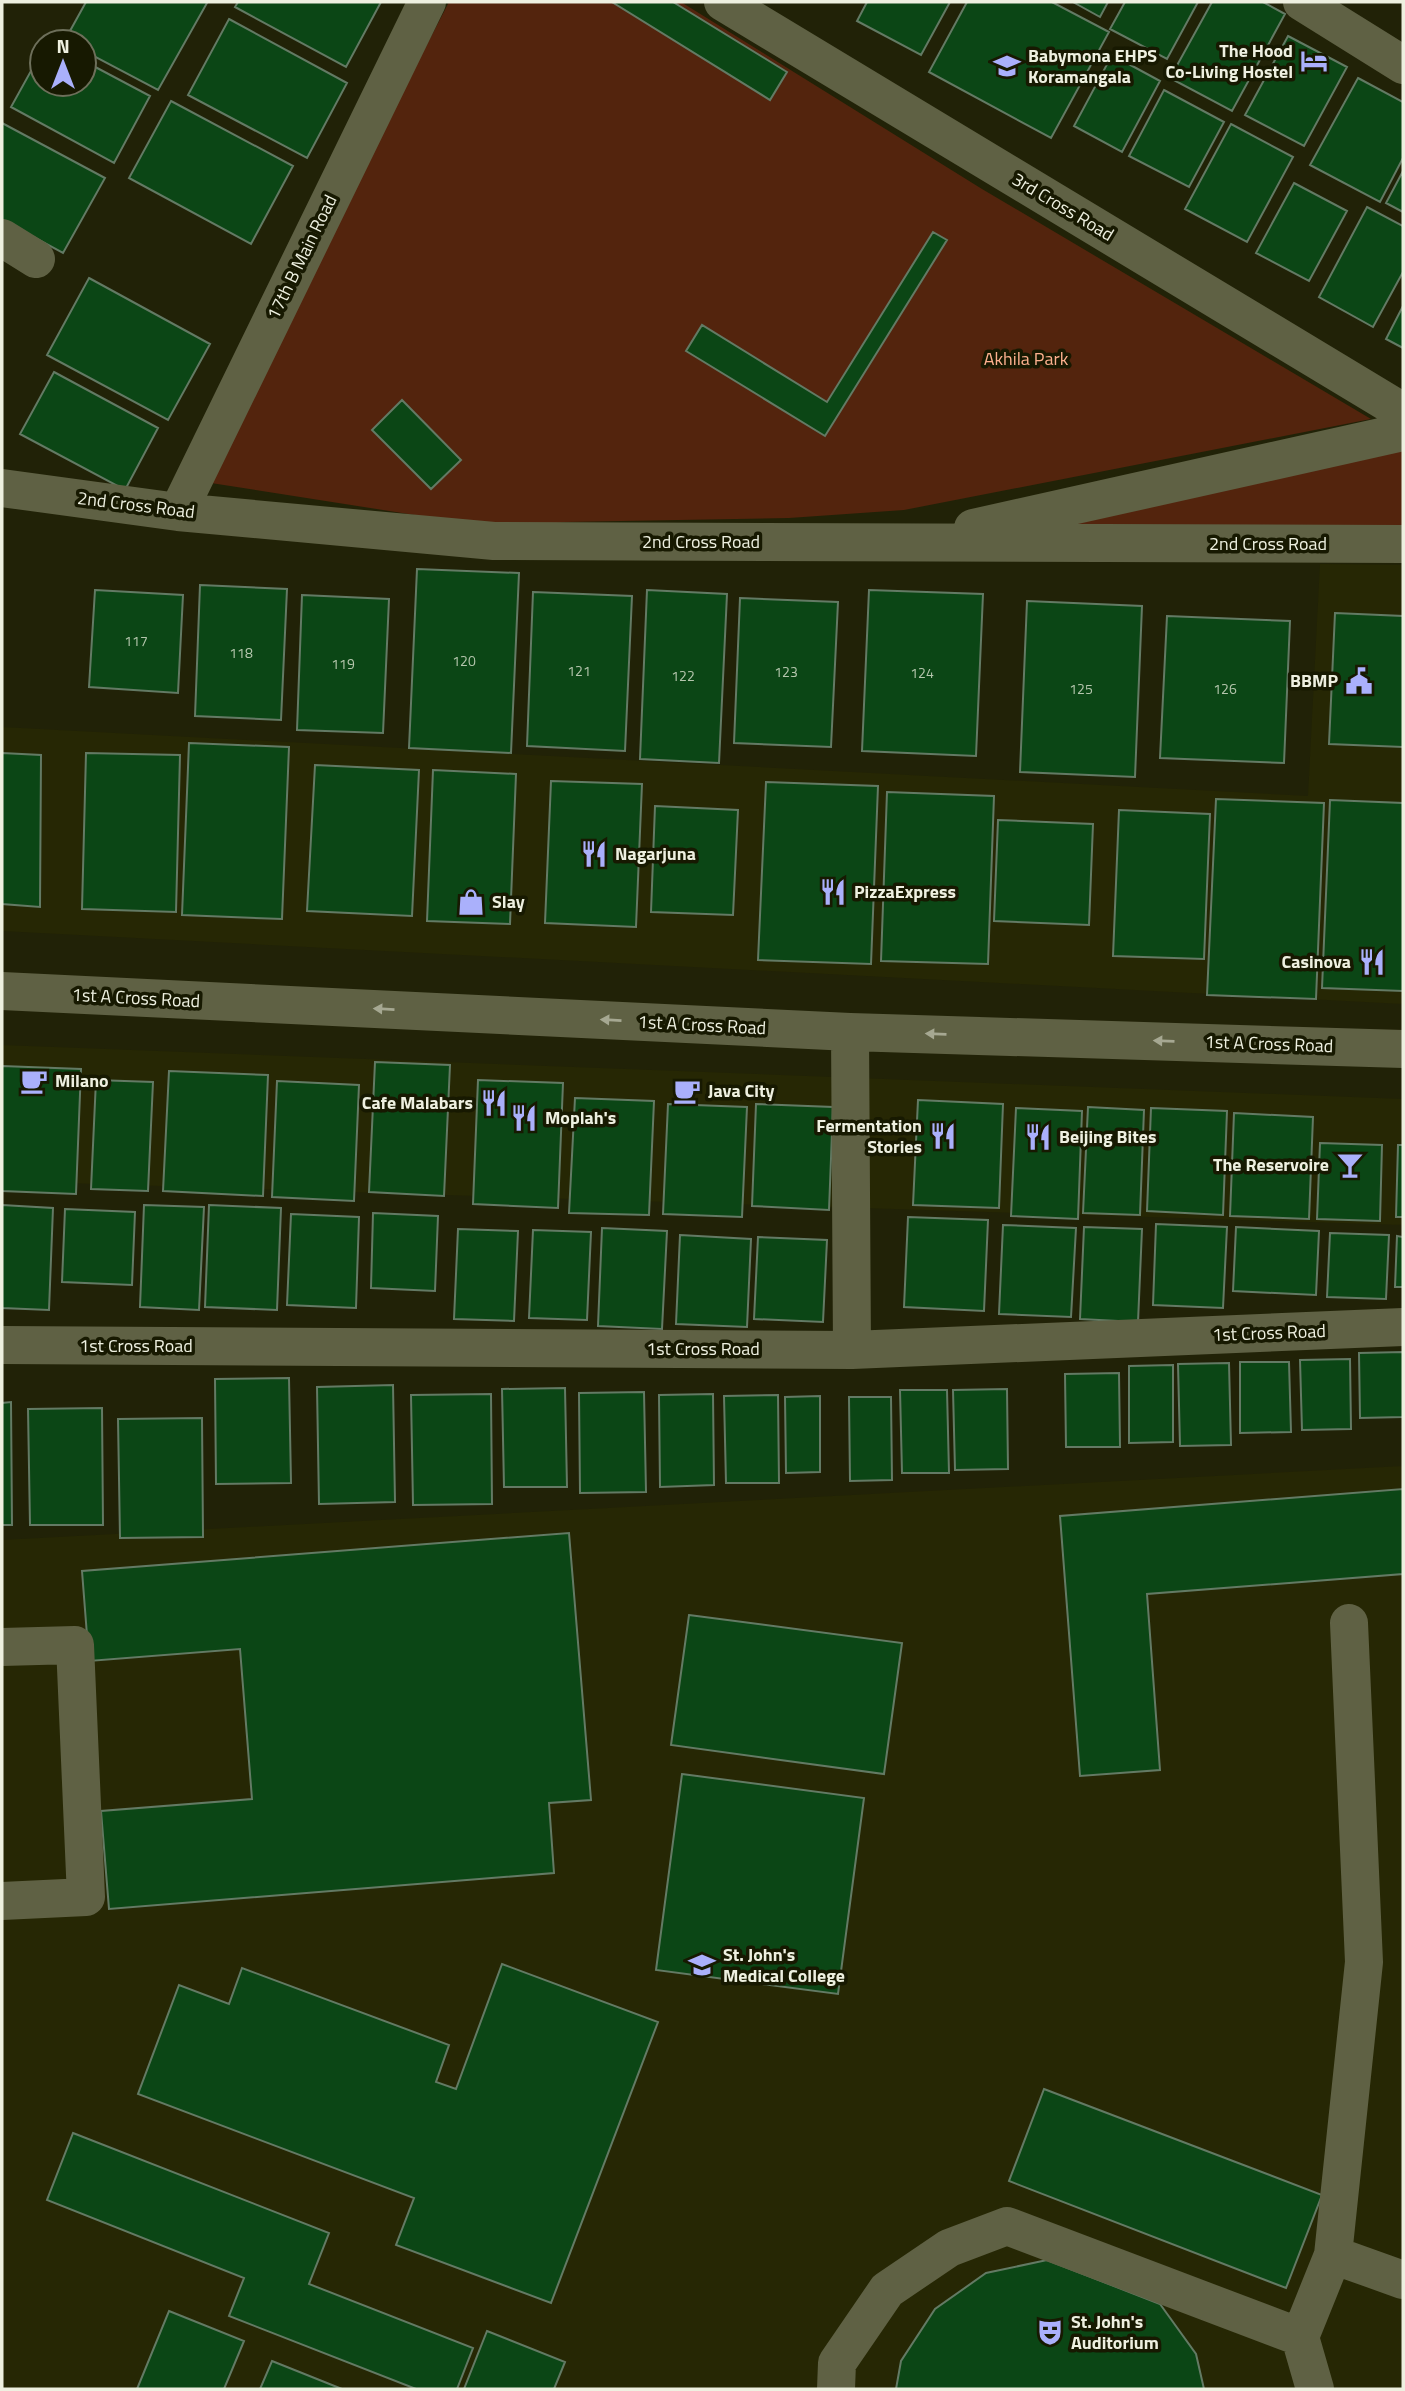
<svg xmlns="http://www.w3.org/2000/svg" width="1405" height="2391" viewBox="0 0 1405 2391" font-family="'Titillium Web',sans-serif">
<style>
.built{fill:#262704}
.green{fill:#53240d}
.building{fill:#0b4615;stroke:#637a64;stroke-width:2}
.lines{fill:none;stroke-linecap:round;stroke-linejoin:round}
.minor{stroke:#5f6144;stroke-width:38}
.oneway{fill:#a6a892}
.labels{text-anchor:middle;stroke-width:7;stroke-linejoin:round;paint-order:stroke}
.number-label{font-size:14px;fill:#b5c6ad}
.poi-label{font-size:18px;font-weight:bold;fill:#eef0e0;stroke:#171901;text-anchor:start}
.street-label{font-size:18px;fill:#eef0e0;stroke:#171901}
.park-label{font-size:18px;fill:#fdb08e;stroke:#171901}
</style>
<rect width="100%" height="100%" fill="#212207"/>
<path class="built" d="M 1320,564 L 1403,565 L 1403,1004 L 2,931 L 2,727 L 1308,796 Z
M 2,1045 L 1403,1099 L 1403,1225 L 2,1181 Z
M 1403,1466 L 1403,2389 L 2,2389 L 2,1540 Z"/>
<path class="green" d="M 449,2 L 681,2 L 982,189 L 1371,419 L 904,510 L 789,518 L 565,522 L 504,529 L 211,483 L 373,149 Z
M 1403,449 L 1403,533 L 1054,528 Z"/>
<path class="building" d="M 86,2 L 205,2 L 207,3 L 158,90 L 84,51 L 84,42 L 65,40 Z
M 238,2 L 381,2 L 346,67 L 235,7 Z
M 612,2 L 673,2 L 787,72 L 770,100 Z
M 867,2 L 950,2 L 921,55 L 857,21 Z
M 967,2 L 1052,2 L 1109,32 L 1051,138 L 929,72 Z
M 1073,2 L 1108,2 L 1100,17 Z
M 1125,2 L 1198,2 L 1167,59 L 1110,29 Z
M 1212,2 L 1263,2 L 1285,14 L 1232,111 L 1170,78 Z
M 229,19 L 347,83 L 307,158 L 188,95 Z
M 1288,36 L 1347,67 L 1304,146 L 1245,115 Z
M 42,51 L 42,84 L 84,84 L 84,61 L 150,96 L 114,163 L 11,107 Z
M 1112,55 L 1160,81 L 1122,152 L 1074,126 Z
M 1358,78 L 1403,102 L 1403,158 L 1380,202 L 1310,165 Z
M 1164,90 L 1224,122 L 1189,187 L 1129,156 Z
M 171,101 L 293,166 L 251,244 L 129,178 Z
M 2,123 L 105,178 L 63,253 L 2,220 Z
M 1231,124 L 1293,157 L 1247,242 L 1185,209 Z
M 1403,171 L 1403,212 L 1386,203 Z
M 1294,183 L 1347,211 L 1309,281 L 1256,253 Z
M 1367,207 L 1403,226 L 1403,272 L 1373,327 L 1319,297 Z
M 933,232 L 947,240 L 825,436 L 686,351 L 702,325 L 827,402 Z
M 89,278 L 210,344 L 168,420 L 47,355 Z
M 1403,306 L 1403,348 L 1386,339 Z
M 54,372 L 158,428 L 125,490 L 20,434 Z
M 402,400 L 461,460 L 431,489 L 372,430 Z
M 417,569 L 519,573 L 511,753 L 409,748 Z
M 200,585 L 287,589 L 281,720 L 195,716 Z
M 95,590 L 183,595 L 178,693 L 89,687 Z
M 647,590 L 727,594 L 719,763 L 640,759 Z
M 869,590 L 983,594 L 976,756 L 862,751 Z
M 533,592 L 632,596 L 625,751 L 527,746 Z
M 302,595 L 389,599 L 383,733 L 297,730 Z
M 740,598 L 838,602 L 831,747 L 734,743 Z
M 1027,601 L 1142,606 L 1135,777 L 1020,772 Z
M 1335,613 L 1403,616 L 1403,747 L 1329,744 Z
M 1167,616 L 1290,621 L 1284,763 L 1160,758 Z
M 189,743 L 289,747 L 282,919 L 182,915 Z
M 2,753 L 41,755 L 40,907 L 2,904 Z
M 86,753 L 180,755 L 176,912 L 82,909 Z
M 315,765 L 419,770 L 412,916 L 307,911 Z
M 433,770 L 516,774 L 510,924 L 427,921 Z
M 551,781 L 642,784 L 636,927 L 545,923 Z
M 766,782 L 878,786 L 871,964 L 758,960 Z
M 887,792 L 994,796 L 988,964 L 881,961 Z
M 1216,799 L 1324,803 L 1316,999 L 1207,995 Z
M 1330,800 L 1403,803 L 1403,991 L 1322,988 Z
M 655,806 L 738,810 L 733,915 L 651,912 Z
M 1119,810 L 1210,814 L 1204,959 L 1113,956 Z
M 998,820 L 1093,824 L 1089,925 L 994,921 Z
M 375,1062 L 450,1065 L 444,1196 L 369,1192 Z
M 2,1066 L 81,1069 L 76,1194 L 2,1191 Z
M 169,1071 L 268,1075 L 263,1196 L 163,1191 Z
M 96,1080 L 153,1082 L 148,1191 L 91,1189 Z
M 478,1080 L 563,1083 L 558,1208 L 473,1204 Z
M 277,1081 L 359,1085 L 354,1201 L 272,1197 Z
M 575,1098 L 654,1101 L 649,1215 L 569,1213 Z
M 918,1100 L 1003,1104 L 999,1208 L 913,1205 Z
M 668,1104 L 747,1107 L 742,1217 L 663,1214 Z
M 756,1104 L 833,1107 L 829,1210 L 752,1206 Z
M 1088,1107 L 1144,1110 L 1140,1215 L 1083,1213 Z
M 1016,1108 L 1082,1111 L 1078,1219 L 1011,1216 Z
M 1151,1108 L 1227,1111 L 1223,1215 L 1147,1211 Z
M 1234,1113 L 1313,1117 L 1309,1219 L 1230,1216 Z
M 1320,1143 L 1382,1145 L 1380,1221 L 1317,1219 Z
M 1398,1145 L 1403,1145 L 1403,1217 L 1396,1217 Z
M 2,1205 L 53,1208 L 49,1310 L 2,1308 Z
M 144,1205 L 204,1207 L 199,1310 L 140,1307 Z
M 209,1205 L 281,1208 L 277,1310 L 205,1307 Z
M 65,1209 L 135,1212 L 132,1285 L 62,1282 Z
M 373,1213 L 438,1216 L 435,1291 L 371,1288 Z
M 291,1214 L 359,1217 L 356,1308 L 287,1305 Z
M 908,1217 L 988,1220 L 984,1311 L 904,1307 Z
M 1156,1224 L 1227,1227 L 1223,1308 L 1153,1305 Z
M 1003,1225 L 1076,1228 L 1071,1317 L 999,1314 Z
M 1084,1227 L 1142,1229 L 1138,1322 L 1080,1319 Z
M 1236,1227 L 1319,1231 L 1316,1295 L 1233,1291 Z
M 602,1228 L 667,1231 L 662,1329 L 598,1326 Z
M 458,1229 L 518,1231 L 514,1321 L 454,1319 Z
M 533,1230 L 591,1232 L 587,1320 L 529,1318 Z
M 1330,1233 L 1389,1235 L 1386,1299 L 1327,1297 Z
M 680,1235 L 751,1239 L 747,1327 L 676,1324 Z
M 1397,1236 L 1403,1237 L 1403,1287 L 1395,1287 Z
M 758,1237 L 827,1240 L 823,1322 L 754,1319 Z
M 1403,1352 L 1403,1417 L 1360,1418 L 1359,1353 Z
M 1350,1359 L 1351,1429 L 1302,1430 L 1300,1360 Z
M 1240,1362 L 1289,1362 L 1291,1432 L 1240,1433 Z
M 1229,1363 L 1231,1445 L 1180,1446 L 1178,1364 Z
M 1173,1365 L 1173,1442 L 1129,1443 L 1129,1366 Z
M 1119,1373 L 1120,1447 L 1066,1447 L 1065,1374 Z
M 289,1378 L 291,1483 L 216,1484 L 215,1379 Z
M 393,1385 L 395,1502 L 319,1504 L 317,1387 Z
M 565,1388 L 567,1487 L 504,1487 L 502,1389 Z
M 1007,1389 L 1008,1469 L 955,1470 L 953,1390 Z
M 900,1390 L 947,1390 L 949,1473 L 902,1473 Z
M 644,1392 L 646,1492 L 580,1493 L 579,1393 Z
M 491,1394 L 492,1504 L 413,1505 L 411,1395 Z
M 713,1394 L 714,1485 L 660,1487 L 659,1395 Z
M 778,1395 L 779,1483 L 726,1483 L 724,1396 Z
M 820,1396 L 820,1472 L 786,1473 L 785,1397 Z
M 849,1397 L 891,1397 L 892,1480 L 850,1481 Z
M 11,1402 L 12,1525 L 2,1525 L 2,1403 Z
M 102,1408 L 103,1525 L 30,1525 L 28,1409 Z
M 202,1418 L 203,1537 L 120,1538 L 118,1419 Z
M 1403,1489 L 1403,1574 L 1147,1594 L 1160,1770 L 1080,1776 L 1060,1516 Z
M 569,1533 L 591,1800 L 549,1803 L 554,1873 L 109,1909 L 101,1811 L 252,1799 L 240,1649 L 89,1661 L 82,1571 Z
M 689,1615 L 902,1643 L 884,1774 L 671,1745 Z
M 682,1774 L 864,1798 L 838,1994 L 656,1970 Z
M 502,1964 L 658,2022 L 551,2303 L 396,2245 L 414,2198 L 138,2094 L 179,1985 L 229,2004 L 242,1968 L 449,2045 L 436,2082 L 456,2089 Z
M 1044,2089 L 1322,2195 L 1286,2288 L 1009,2181 Z
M 73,2133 L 329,2233 L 309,2284 L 473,2348 L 457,2389 L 416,2389 L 229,2316 L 244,2278 L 47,2200 Z
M 1047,2260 L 1160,2304 L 1196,2354 L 1204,2389 L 896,2389 L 901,2361 L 935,2309 L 986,2273 Z
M 169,2311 L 244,2341 L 224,2389 L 137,2389 Z
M 487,2331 L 565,2362 L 554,2389 L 464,2389 Z
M 272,2361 L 342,2389 L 260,2389 Z"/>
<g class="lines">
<path class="minor" d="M 723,2 L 1403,412
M 1302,2 L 1403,65
M 2,238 L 36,259
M 2,488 L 178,512 L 494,541 L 1403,544
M 178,512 L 427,2
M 973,528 L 1403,432
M 2,991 L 850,1032 L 1403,1049
M 850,1032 L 852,1350
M 2,1345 L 852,1350 L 1403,1327
M 2,1647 L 75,1645 L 86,1897 L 2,1901
M 1333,2255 L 1403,2280
M 836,2389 L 837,2363 L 887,2290 L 949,2248 L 1007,2226 L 1300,2337
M 1315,2389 L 1300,2337 L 1333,2255 L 1364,1962 L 1349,1623"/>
</g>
<defs><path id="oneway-solid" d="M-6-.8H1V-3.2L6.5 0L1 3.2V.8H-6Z" transform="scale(1.75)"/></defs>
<g class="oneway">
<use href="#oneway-solid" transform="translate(384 1009) rotate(-177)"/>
<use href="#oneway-solid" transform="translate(611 1020) rotate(-177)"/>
<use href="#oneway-solid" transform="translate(936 1034) rotate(-178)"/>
<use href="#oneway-solid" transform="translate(1164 1041) rotate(-178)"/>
</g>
<defs>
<symbol id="hotel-bare" viewBox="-9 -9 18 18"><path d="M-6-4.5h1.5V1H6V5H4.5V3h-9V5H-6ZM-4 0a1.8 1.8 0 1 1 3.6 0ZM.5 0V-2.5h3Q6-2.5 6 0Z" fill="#aab0fb" stroke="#171901" stroke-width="2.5" paint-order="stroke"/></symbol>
<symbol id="school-bare" viewBox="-9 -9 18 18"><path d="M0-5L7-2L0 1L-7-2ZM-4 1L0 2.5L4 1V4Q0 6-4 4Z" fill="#aab0fb" stroke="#171901" stroke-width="2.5" paint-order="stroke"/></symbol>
<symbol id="civic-bare" viewBox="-9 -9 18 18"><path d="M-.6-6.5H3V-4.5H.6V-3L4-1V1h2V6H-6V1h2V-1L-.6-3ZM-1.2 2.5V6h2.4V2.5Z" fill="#aab0fb" stroke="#171901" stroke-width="2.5" paint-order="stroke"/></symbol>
<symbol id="restaurant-bare" viewBox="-9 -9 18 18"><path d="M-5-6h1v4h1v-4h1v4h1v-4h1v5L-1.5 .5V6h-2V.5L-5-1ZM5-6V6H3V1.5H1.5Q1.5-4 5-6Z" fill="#aab0fb" stroke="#171901" stroke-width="2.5" paint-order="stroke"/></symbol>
<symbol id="shop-bare" viewBox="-9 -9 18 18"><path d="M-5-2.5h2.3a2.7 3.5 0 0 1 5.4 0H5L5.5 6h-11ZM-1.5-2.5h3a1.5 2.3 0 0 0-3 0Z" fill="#aab0fb" stroke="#171901" stroke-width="2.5" paint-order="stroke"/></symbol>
<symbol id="cafe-bare" viewBox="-9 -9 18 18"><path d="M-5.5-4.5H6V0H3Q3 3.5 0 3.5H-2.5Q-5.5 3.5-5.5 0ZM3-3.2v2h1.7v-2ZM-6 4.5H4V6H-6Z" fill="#aab0fb" stroke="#171901" stroke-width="2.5" paint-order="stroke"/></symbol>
<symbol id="bar-bare" viewBox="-9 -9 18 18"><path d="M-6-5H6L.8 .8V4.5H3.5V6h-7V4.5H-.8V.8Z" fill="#aab0fb" stroke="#171901" stroke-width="2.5" paint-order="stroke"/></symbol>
<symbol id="university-bare" viewBox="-9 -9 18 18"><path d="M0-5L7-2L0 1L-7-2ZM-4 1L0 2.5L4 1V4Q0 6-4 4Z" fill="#aab0fb" stroke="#171901" stroke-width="2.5" paint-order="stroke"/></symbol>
<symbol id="theatre-bare" viewBox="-9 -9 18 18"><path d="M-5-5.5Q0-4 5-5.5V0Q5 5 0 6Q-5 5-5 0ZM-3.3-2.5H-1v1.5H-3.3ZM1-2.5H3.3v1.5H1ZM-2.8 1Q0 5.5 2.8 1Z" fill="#aab0fb" stroke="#171901" stroke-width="2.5" paint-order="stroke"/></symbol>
</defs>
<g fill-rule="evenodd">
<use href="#hotel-bare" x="1295" y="42" width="38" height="38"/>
<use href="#school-bare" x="988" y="47" width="38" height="38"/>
<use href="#civic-bare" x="1340" y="662" width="38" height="38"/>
<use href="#restaurant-bare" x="575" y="835" width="38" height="38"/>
<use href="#restaurant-bare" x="814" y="873" width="38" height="38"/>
<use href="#shop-bare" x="452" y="883" width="38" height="38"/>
<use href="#restaurant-bare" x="1353" y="943" width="38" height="38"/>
<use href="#cafe-bare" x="15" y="1062" width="38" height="38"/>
<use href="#cafe-bare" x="668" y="1072" width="38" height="38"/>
<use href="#restaurant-bare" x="475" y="1084" width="38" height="38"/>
<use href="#restaurant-bare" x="505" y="1099" width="38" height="38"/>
<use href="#restaurant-bare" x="924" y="1117" width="38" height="38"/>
<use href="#restaurant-bare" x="1019" y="1118" width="38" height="38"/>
<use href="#bar-bare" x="1331" y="1146" width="38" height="38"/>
<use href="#university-bare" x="683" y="1946" width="38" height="38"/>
<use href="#theatre-bare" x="1031" y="2313" width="38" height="38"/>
</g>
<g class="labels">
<g class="number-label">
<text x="136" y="646">117</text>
<text x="241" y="658">118</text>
<text x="464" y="666">120</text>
<text x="343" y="669">119</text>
<text x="579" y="676">121</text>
<text x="786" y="677">123</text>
<text x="922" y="678">124</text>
<text x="683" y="681">122</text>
<text x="1081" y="694">125</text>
<text x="1225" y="694">126</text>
</g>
<g class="poi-label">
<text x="1293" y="57" text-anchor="end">The Hood<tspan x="1293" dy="21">Co-Living Hostel</tspan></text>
<text x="1028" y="62">Babymona EHPS<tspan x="1028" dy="21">Koramangala</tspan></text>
<text x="1338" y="687" text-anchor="end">BBMP</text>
<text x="615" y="860">Nagarjuna</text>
<text x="854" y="898">PizzaExpress</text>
<text x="492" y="908">Slay</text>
<text x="1351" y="968" text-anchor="end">Casinova</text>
<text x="55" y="1087">Milano</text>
<text x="708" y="1097">Java City</text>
<text x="473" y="1109" text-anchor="end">Cafe Malabars</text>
<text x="545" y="1124">Moplah's</text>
<text x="922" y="1132" text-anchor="end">Fermentation<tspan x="922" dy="21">Stories</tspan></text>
<text x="1059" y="1143">Beijing Bites</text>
<text x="1329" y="1171" text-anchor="end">The Reservoire</text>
<text x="723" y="1961">St. John's<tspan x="723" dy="21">Medical College</tspan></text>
<text x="1071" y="2328">St. John's<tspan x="1071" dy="21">Auditorium</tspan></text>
</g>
<g class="street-label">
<text transform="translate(1063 207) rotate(31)" y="6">3rd Cross Road</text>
<text transform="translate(302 257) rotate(-64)" y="6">17th B Main Road</text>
<text transform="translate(136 505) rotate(7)" y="6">2nd Cross Road</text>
<text x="701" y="548">2nd Cross Road</text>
<text x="1268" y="550">2nd Cross Road</text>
<text transform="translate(136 998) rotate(3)" y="6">1st A Cross Road</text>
<text transform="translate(702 1025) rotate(3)" y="6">1st A Cross Road</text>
<text transform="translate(1269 1044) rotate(2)" y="6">1st A Cross Road</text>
<text transform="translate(1269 1333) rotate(-2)" y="6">1st Cross Road</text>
<text x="136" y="1352">1st Cross Road</text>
<text x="703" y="1355">1st Cross Road</text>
</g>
<g class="park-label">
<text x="1026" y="365">Akhila Park</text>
</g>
</g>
<rect width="1405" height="2391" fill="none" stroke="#eef0e0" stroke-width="7"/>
<g transform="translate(63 63)"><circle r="33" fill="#171901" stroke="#6d6f5a" stroke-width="2"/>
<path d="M0-5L12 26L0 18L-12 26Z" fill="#aab0fb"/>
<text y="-10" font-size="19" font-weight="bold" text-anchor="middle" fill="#eef0e0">N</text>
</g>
</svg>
